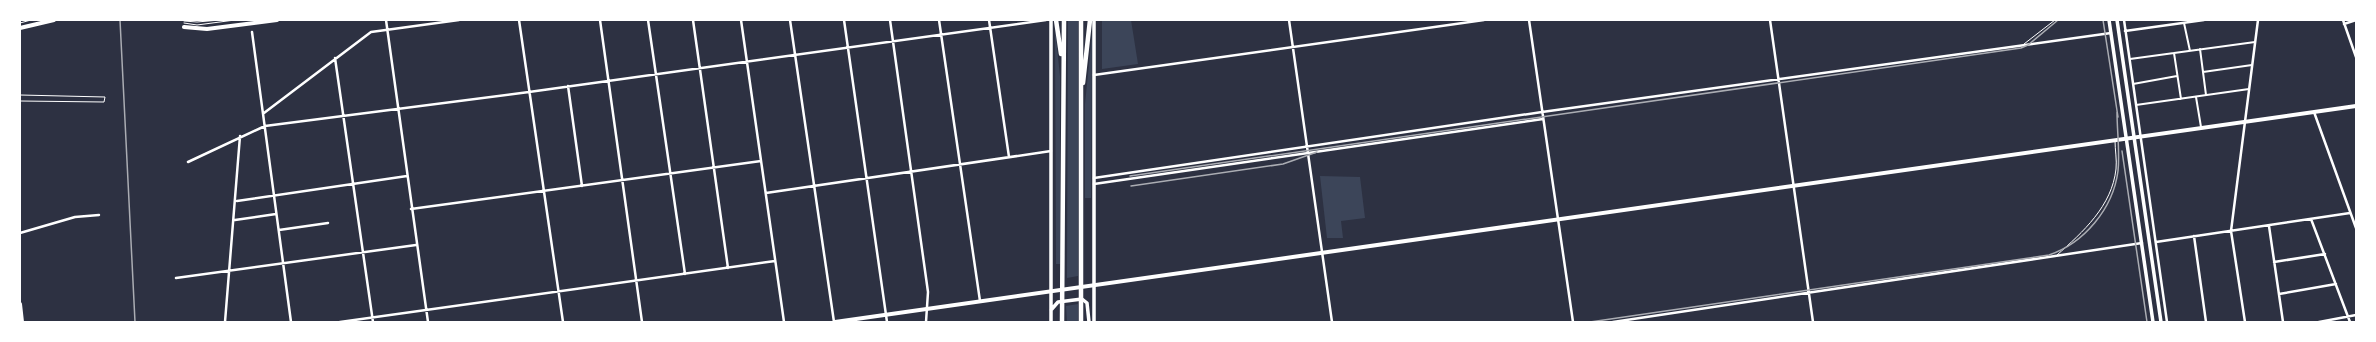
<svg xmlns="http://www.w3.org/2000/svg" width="2376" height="342" viewBox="0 0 2376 342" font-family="'PT Sans Narrow',sans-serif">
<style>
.green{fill:#3c4559}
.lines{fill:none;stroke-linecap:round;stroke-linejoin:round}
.service{stroke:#fff;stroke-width:1}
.pedestrian{stroke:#fff;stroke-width:2}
.minor{stroke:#fff;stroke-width:2.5}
.secondary{stroke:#fff;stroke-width:3.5}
.primary{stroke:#fff;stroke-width:4}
.motorway{stroke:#fff;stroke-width:4.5}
.rail{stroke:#abadb3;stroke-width:1.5}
</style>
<rect width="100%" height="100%" fill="#2d3142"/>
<path class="green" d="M 1068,20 L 1078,20 L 1078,276 L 1067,278 Z
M 1102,20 L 1131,20 L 1138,64 L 1102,69 Z
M 1055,28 L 1060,76 L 1060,264 L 1056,264 Z
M 1092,34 L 1091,198 L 1085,198 L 1085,104 Z
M 1320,176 L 1360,177 L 1365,218 L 1341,221 L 1343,238 L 1327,238 Z
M 1078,304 L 1078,322 L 1067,322 L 1066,306 Z"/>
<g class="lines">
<path class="service" d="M 184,21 L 197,22 L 220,20
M 20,23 L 31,20
M 184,23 L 197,25 L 235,20
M 2024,44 L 2055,20
M 20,95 L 105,97 L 104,102 L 20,101
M 2057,255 C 2083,232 2112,206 2116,169 C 2117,160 2115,150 2115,141"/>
<path class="pedestrian" d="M 2184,23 L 2190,51
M 2200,49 L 2206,95
M 2174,53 L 2181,99
M 2130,59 L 2255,42
M 2203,72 L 2252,65
M 2133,84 L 2177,76
M 2196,97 L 2201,127
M 2136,105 L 2249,89"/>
<path class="minor" d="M 386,20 L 428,322
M 519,20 L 563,322
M 600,20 L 642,322
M 648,20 L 685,274
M 693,20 L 728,268
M 741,20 L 784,322
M 790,20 L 834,322
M 844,20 L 887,322
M 890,20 L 928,292 L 926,322
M 939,20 L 980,301
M 989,20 L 1009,157
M 1289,20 L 1332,322
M 1529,20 L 1573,322
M 1770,20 L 1813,322
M 2124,20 L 2167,322
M 2343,20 L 2356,57
M 2344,24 L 2356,20
M 2125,31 L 2204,20
M 252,32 L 291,322
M 335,58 L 373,322
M 1094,75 L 1484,20
M 568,86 L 582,186
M 2314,112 L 2356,228
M 264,113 L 371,32 L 459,20
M 188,162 L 265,126 L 529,92 L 1046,20
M 1094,178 L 1542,112 L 2111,33
M 1094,184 L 1543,119
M 766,193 L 1051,151
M 237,201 L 407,176
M 411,209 L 761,161
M 2311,219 L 2350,322
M 235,220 L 276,214
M 2269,226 L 2283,322
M 279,230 L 328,223
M 20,233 L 75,217 L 99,215
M 2194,236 L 2206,322
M 2156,242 L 2350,213
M 2274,262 L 2325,254
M 176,278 L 416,245
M 2279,294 L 2336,284
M 225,322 L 240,136
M 340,322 L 775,261
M 1613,322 L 2142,243
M 2245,322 L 2231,231 L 2258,20
M 2319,322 L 2356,315"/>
<path class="secondary" d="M 1094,20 L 1094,322
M 2109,20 L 2153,322
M 2117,20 L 2161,322
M 1051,310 L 1058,302 L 1082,299 L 1087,303 L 1089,322
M 1051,322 L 1051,20"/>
<path class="primary" d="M 184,27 L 207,29 L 277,20
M 20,28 L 54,20
M 20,304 L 22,322
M 835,322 L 2356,106"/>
<path class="motorway" d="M 1056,20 L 1061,54
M 1081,20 L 1081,322
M 1083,83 L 1090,20
M 1062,322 L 1064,20"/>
<path class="rail" d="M 120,20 L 135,322
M 2103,20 L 2118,117
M 2122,151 L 2147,322
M 1130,176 L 2021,48 L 2028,45 L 2058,20
M 1131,186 L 1283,164 L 1317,152
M 1590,322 L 2049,255 C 2084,243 2113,209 2118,171 C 2120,152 2117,131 2117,112"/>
</g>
<rect width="2376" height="342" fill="none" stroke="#ffffff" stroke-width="42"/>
</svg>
